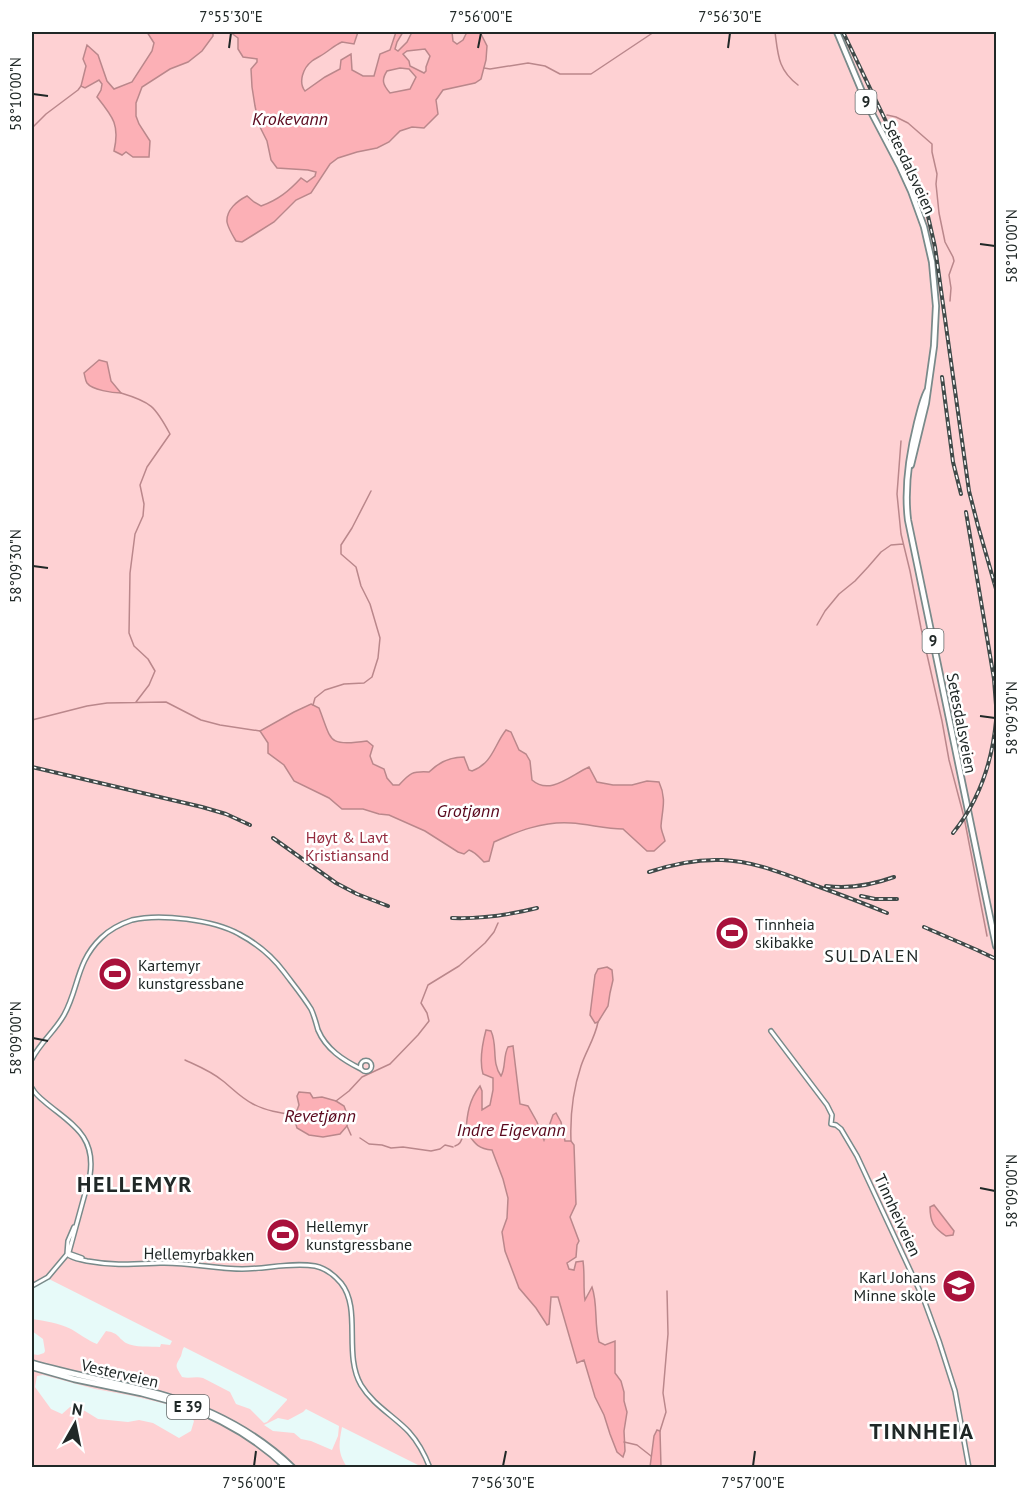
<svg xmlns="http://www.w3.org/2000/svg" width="1028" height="1499" viewBox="0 0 1028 1499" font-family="'PT Sans',sans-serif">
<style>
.green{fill:#fed1d3;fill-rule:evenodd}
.water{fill:#fcb0b6;stroke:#ba878b;stroke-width:1.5;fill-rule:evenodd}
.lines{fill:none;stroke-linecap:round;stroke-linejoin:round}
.stream{stroke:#ba878b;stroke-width:1.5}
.tertiary-casing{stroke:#798a8a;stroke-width:6}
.trunk-casing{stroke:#798a8a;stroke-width:8}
.tertiary{stroke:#fff;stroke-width:3}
.trunk{stroke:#fff;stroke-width:4.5}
.rail-casing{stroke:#404a49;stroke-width:4}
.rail{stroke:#fff;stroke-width:1.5;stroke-dasharray:4.5;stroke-linecap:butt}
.ticks{fill:none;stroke:#202827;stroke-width:2}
.labels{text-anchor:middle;stroke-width:5;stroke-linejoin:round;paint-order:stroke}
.shield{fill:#fff;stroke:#636868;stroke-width:1.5}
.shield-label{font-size:15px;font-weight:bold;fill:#202827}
.street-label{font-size:16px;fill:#202827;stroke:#fff}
.park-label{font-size:16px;fill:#952c3f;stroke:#fff}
.poi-label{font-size:16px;fill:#202827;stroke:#fff;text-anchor:start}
.water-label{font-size:18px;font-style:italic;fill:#5a081d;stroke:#fff}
.neighbourhood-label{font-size:18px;letter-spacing:1.5px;fill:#202827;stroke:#fff}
.district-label{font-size:22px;font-weight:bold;letter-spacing:1.5px;fill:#202827;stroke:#fff}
.neatline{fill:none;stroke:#202827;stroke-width:2}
.ticks-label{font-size:15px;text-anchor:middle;fill:#202827}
</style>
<rect width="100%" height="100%" fill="#e7faf9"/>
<path class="green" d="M 32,32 L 147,32 L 154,43 L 194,32 L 996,32 L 996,1467 L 422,1467 L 342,1427 C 339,1444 337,1452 347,1467 L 32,1467 L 32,1354 L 38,1355 L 44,1353 L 45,1351 L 43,1339 L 32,1331 L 32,1319 C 45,1321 59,1323 71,1329 C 80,1334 87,1340 97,1344 L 106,1331 C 119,1333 117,1337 126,1343 C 135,1348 150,1346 160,1347 L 161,1344 L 170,1345 L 172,1341 L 45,1277 L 32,1289 ZM 184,1347 L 287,1399 L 287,1400 L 267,1422 L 264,1423 L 250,1409 L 236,1404 L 230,1392 L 203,1378 C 196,1376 189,1379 182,1377 C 175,1365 175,1367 181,1356 C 182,1353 182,1350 184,1347 ZM 43,1375 L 95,1389 L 133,1396 L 170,1405 L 188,1413 L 194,1421 L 191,1431 L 179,1438 L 153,1423 L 139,1420 L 128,1422 L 98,1419 L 85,1411 L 70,1407 L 62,1414 L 51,1409 L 35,1387 L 37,1376 ZM 306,1409 L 339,1426 L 338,1436 L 332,1450 L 311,1441 L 301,1439 L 294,1433 L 273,1431 L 264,1425 L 278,1418 L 288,1420 L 303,1412 Z"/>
<path class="water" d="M 136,32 L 213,32 L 213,36 L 202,51 L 188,62 L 170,69 L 142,87 L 136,103 L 136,116 L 139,124 L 150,141 L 149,157 L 133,157 L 126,152 L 122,155 L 114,151 C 120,125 113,117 97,97 L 101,90 L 102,84 L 99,80 L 85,88 L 81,86 L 86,66 L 83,59 L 87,45 L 98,55 L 107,81 L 114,89 L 132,82 L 152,51 L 154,43 L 147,32 Z
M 230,32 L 358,32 L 354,44 L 342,42 C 335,45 331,49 325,53 C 321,56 316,58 312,61 C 303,68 298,82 305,91 L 325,77 L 340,69 L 341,60 L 351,54 L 352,70 L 363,76 L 374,76 L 380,54 L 390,50 L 396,32 L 403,32 L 397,42 L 395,49 L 398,51 L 407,42 L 411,34 L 410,32 L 452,32 L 453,41 L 457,44 L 463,40 L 467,32 L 480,32 L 487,46 L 486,60 L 481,79 L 475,83 L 443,90 L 436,100 L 438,114 L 424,128 L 412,127 L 400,131 L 389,142 L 377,148 L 357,152 L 338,158 L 330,164 L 311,193 L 296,200 L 274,222 L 242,242 L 236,241 C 233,236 228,228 227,222 C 226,210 237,201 247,196 L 254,202 L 261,206 C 278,200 289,191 301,178 L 307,182 L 315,176 L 316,172 L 308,170 L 277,168 L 271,160 L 267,141 L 259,125 L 255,106 L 252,87 L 251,69 L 257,62 L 257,59 L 243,57 L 238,49 L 238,38 ZM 425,49 L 430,56 L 426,67 L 426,71 L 424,73 L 410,66 L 409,61 L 403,54 L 407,51 ZM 400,68 L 409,69 L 416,77 L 410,89 L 390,93 C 383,85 381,80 387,71 Z
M 99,360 L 107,362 L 111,381 L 121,393 C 113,393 92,390 87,383 C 85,380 85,376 84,373 Z
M 311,704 L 319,708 C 332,741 327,747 367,741 L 373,746 L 370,756 L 373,764 L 384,769 L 387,778 L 393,785 L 399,785 C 410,773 412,771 429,772 C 439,762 450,757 464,757 L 469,770 L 472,771 C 493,763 494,745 506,730 L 511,732 L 519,750 L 526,754 L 530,761 L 532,780 C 550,796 571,775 589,767 L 597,782 L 613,785 L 632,785 L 647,781 L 659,782 C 667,799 662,810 661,826 C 661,831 664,836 665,841 L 654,851 L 647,851 L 623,829 C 605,829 589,824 571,823 C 544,821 518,831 494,842 L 489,861 L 484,862 C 479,857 475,852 469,850 L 464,854 L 458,852 L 425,831 L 389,815 L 379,814 L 363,809 L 342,809 L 329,798 L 294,781 L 284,765 L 268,753 L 268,743 L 260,731 L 294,712 Z
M 607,967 L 612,970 L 613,980 L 610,993 L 608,1006 L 598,1022 L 595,1023 L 590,1015 L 595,975 L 598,969 Z
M 486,1030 L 491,1031 C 498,1046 491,1062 501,1076 C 506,1068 503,1056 508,1047 L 513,1046 L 520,1104 L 528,1106 L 537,1122 L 544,1140 L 553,1115 L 556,1113 L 561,1122 L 565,1141 L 571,1141 L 574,1145 L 576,1204 L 570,1217 L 579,1241 L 577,1245 L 576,1257 L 567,1263 L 569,1269 L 574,1270 L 576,1262 L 583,1261 C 585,1275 583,1287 585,1300 L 592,1287 C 598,1304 594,1324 599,1342 L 605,1345 L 615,1341 L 615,1373 L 621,1381 L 624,1392 L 624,1401 L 627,1412 L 624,1431 L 625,1451 L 623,1457 L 617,1452 L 610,1434 L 604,1415 L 595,1397 L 584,1360 L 577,1363 L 558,1297 L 551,1297 L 549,1324 L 547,1325 L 536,1308 L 519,1288 L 505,1251 L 502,1232 L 507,1218 L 508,1198 L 503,1179 L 492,1150 C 477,1149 474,1142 466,1131 C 467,1114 469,1100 480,1086 L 482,1091 L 482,1110 L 490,1105 L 493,1090 L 493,1078 L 483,1074 C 479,1060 482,1045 486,1030 Z
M 299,1092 L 310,1093 L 313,1098 L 322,1097 L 336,1101 L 344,1106 L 349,1119 L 347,1126 L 340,1134 L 323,1137 L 309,1135 L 297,1128 L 294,1118 L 299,1105 L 297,1096 Z
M 934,1205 L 954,1231 L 953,1235 L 946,1236 C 934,1228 930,1222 930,1207 Z
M 657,1430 L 660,1431 L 661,1467 L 650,1467 L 654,1436 Z"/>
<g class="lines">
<path class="stream" d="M 775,32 C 778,55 778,70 798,85
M 484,68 L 490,69 L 528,63 L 545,66 L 560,74 L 591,74 L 654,32
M 887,115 L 896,117 L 908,123 L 932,144 L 932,152 L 937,174 L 936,184 L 939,213 L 945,242 L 953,257 L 954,261 L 949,275 L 951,288 L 950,301
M 32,128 L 46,114 L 78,90 L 81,86
M 121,393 C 151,402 155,406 170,434 L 147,467 L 140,485 L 144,504 L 143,516 L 135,534 L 130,573 L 129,633 L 134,646 L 148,659 L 155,671 L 149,685 L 136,702
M 901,441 L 897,494 L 901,534 L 910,571 L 921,628 L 942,721 L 949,760 L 964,817 L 987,936
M 817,625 L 825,611 L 839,594 L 855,581 L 868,567 L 881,552 L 891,545 L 903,544
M 313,705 L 315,698 L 325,690 L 344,684 L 364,683 L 372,677 L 378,658 L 380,638 L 370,604 L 361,586 L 356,567 L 341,554 L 341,545 L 352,528 L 371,491
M 32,720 L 87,706 L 107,703 L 166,702 L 201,720 L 220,725 L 260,731
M 185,1060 C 198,1066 211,1071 223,1081 C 233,1089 241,1098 253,1104 C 266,1111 281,1113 295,1115
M 336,1101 L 349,1091 L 362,1077 L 390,1064 L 418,1035 L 429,1021 L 427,1013 L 421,1003 L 428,985 L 459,966 L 485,943 L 494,932 L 498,923
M 347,1126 L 351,1135
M 360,1138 L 369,1144 L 382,1145 L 391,1148 L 403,1147 L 431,1151 L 440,1149 L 445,1145 L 453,1147
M 571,1141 C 570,1116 573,1090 581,1066 C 586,1051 595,1038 598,1022
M 455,1146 C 463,1144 461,1136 466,1131
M 660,1431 L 666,1412 L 663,1393 L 668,1334 L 667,1291
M 624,1442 L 637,1445 L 651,1456"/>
<defs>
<path id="tertiary" d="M 771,1031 L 827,1105 L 832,1115 L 831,1124 L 836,1125 L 841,1129 L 857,1156 L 924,1300 L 939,1341 L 955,1391 L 969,1468
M 32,1059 C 40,1043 55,1031 64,1015 C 79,988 76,962 101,938 C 109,930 120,924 132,920 C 160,913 214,920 239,934 C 256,943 272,956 284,972 C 293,984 303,996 311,1009 C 314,1015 316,1023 318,1030 C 326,1049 343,1060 361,1069
M360.5 1066a5.5 5.5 0 1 1 11 0a5.5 5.5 0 1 1-11 0Z
M 32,1088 C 35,1094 40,1098 45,1102 C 71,1124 96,1135 90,1175 L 69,1252 L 48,1277 L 32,1286
M 68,1253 L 82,1258
M 67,1254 C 73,1259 79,1259 87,1261 C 114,1266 134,1264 160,1263 C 188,1262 215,1269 242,1269 C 266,1269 291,1262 315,1266 C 325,1268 335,1276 341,1283 C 362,1309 343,1354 361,1385 C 373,1405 394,1416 409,1432 C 419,1443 425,1455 430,1468
M 67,1254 L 68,1241 L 74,1227"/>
<path id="trunk" d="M 837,32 L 868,106 L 900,167 L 911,191 L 924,227 L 932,262 L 936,306 L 934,346 L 926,403 L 911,465
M 927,391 C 922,401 920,412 917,423 C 909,455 904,487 908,520 L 996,946
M 32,1363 C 76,1376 122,1383 166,1396 C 212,1410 258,1434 293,1468
M 32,1367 L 74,1379 L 141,1393 L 174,1402
M 182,1404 C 220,1418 258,1440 287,1468"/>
</defs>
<use href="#tertiary" class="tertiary-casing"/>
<use href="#trunk" class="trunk-casing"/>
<use href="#tertiary" class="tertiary"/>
<use href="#trunk" class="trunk"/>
<defs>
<path id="rail" d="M 843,32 L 917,186 L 927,212 L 935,247 L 969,491 L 978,526 L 996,589
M 942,377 L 953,462 L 961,494
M 966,512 L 994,679 L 996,705
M 32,767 L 202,807 L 226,814 L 250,825
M 953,833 C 979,801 992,763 996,721
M 273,838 L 336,883 L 357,894 L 388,906
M 649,872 C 673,864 697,859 722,860 C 754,861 784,874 814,885 C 839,894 863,903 887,913
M 826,886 C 849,889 872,885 894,877
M 861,896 L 875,899 L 897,899
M 452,918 C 481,919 509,915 537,908
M 924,927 L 977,950 L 996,959"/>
</defs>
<use href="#rail" class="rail-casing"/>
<use href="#rail" class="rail"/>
</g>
<path class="ticks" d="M 229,48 L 231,33M 478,48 L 481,33M 728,48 L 730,33M 33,94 L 48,96M 980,244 L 995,246M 33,566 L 48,568M 980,716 L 995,718M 33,1038 L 48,1041M 980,1188 L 995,1191M 254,1466 L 256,1451M 503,1466 L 506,1451M 753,1466 L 755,1451"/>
<defs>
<symbol id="stadium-disc" viewBox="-11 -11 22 22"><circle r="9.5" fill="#a8113b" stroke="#fff"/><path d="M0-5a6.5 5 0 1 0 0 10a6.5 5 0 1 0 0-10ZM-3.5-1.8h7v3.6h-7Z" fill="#fff"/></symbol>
<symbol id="school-disc" viewBox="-11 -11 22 22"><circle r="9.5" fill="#a8113b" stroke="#fff"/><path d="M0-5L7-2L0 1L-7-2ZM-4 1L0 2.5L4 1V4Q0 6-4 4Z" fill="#fff"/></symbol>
</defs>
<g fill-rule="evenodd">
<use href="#stadium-disc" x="713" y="914" width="38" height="38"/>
<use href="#stadium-disc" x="96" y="955" width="38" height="38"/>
<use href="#stadium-disc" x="264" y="1216" width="38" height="38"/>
<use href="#school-disc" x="940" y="1267" width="38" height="38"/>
</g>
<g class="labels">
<g class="shield">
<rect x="855.5" y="90" width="21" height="24" rx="4.5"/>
<rect x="922.5" y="629" width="21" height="24" rx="4.5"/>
<rect x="167" y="1395" width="42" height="24" rx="4.5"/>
</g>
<g class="shield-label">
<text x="866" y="107">9</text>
<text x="933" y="646">9</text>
<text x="188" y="1412">E 39</text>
</g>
<g class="street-label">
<text transform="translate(910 167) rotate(65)" y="6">Setesdalsveien</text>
<text transform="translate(962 723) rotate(79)" y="6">Setesdalsveien</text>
<text transform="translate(898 1215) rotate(65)" y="6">Tinnheiveien</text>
<text transform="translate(199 1254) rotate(1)" y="6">Hellemyrbakken</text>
<text transform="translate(120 1373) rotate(13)" y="6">Vesterveien</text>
</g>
<g class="park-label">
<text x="347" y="843">Høyt &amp; Lavt<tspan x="347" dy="18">Kristiansand</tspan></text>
</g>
<g class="poi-label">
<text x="755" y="930">Tinnheia<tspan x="755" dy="18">skibakke</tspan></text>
<text x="138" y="971">Kartemyr<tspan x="138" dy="18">kunstgressbane</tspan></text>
<text x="306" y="1232">Hellemyr<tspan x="306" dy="18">kunstgressbane</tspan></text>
<text x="936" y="1283" text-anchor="end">Karl Johans<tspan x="936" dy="18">Minne skole</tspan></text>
</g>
<g class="water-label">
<text x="290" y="125">Krokevann</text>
<text x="468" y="817">Grotjønn</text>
<text x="320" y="1122">Revetjønn</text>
<text x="511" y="1136">Indre Eigevann</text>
</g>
<g class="neighbourhood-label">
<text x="872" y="962">SULDALEN</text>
</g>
<g class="district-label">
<text x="135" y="1192">HELLEMYR</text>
<text x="922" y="1439">TINNHEIA</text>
</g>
</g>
<rect width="1028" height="1499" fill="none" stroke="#ffffff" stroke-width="66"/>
<g transform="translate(75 1424) rotate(9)" stroke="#ffffff" stroke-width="4.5" paint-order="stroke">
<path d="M0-4.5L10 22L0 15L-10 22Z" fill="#202827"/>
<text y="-9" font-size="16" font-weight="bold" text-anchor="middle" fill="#202827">N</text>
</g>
<rect x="33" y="33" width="962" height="1433" class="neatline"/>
<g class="ticks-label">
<text x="231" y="22">7°55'30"E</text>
<text x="481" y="22">7°56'00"E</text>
<text x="730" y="22">7°56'30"E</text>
<text transform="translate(16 94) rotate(-90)" y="5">58°10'00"N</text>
<text transform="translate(1012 246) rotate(-90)" y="5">58°10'00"N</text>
<text transform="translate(16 566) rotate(-90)" y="5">58°09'30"N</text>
<text transform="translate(1012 718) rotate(-90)" y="5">58°09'30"N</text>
<text transform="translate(16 1038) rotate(-90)" y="5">58°09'00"N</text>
<text transform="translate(1012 1191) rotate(-90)" y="5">58°09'00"N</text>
<text x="254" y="1488">7°56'00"E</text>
<text x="503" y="1488">7°56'30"E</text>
<text x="753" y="1488">7°57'00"E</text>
</g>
</svg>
